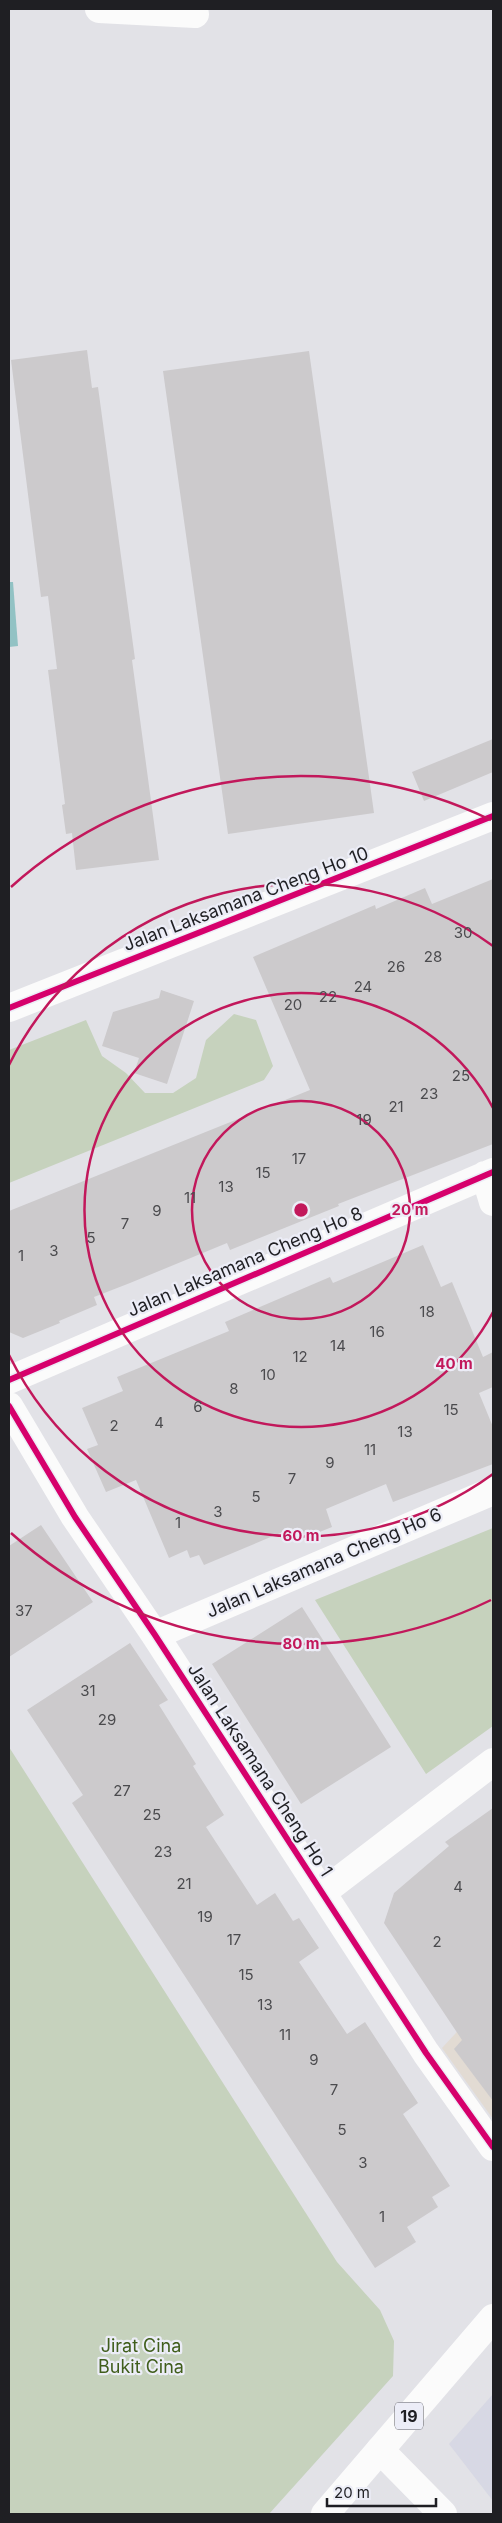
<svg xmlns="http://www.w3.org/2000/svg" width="502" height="2523" viewBox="0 0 502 2523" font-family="Inter,sans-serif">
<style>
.commercial{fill:#e2dbd3}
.built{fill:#d7d8e4}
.green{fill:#c6d2bd}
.water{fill:#92c2c4}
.building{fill:#cccacc}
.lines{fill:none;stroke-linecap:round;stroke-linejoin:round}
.minor{stroke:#fbfbfb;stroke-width:28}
.major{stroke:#fbfbfb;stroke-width:28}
.cycleway-casing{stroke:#ecedf7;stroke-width:9}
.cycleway{stroke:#d6006c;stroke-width:6}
.ring{fill:none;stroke:#c2185b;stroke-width:2.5}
.labels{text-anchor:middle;stroke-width:4.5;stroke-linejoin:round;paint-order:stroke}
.number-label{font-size:15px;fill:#4b4b4e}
.shield{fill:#ecedf7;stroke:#5c5d63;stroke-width:1}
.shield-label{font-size:16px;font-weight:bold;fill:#1f1f23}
.street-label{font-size:18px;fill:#1f1f23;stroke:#ecedf7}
.park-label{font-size:18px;fill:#405e1c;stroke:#ecedf7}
.centre{fill:#c2185b;stroke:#ecedf7;stroke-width:2.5}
.ring-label{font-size:15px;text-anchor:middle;font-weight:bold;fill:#c2185b;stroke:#ecedf7;stroke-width:4.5;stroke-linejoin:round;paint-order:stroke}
</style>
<rect width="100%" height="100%" fill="#e2e2e7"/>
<path class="commercial" d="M 493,1993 L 493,2119 L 442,2048 Z"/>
<path class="built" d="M 493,2394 L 493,2501 L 449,2444 Z"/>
<path class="green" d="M 234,1014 L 256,1020 L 273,1066 L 264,1080 L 9,1183 L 9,1050 L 86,1020 L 102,1056 L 126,1073 L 145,1093 L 173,1093 L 196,1078 L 206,1040 Z
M 493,1528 L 493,1726 L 426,1774 L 315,1600 Z
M 9,1747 L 337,2262 L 380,2310 L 394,2341 L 393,2376 L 269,2514 L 9,2514 Z"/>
<path class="water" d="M 9,582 L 13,582 L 18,646 L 9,647 Z"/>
<path class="building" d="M 87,350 L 92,388 L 98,387 L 135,659 L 132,660 L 159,860 L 76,870 L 72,833 L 66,834 L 62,805 L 65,804 L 48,670 L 57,669 L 48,596 L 41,597 L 11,360 Z
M 309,351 L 374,813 L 228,834 L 163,371 Z
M 493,739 L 493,772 L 424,801 L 412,772 Z
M 493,879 L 493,1144 L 338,1204 L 339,1206 L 230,1250 L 227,1243 L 130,1283 L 94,1297 L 97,1305 L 59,1321 L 60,1323 L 23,1338 L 9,1332 L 9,1211 L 310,1090 L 253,957 L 375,905 L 376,909 L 425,888 L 432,904 Z
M 161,990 L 194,1001 L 167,1084 L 134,1073 L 139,1058 L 102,1046 L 113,1012 L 159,998 Z
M 423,1245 L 441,1287 L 452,1282 L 483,1357 L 493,1352 L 493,1387 L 479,1393 L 493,1427 L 493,1464 L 393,1502 L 386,1484 L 326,1509 L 332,1527 L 297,1541 L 292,1528 L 204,1565 L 199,1555 L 190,1558 L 187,1550 L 169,1558 L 136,1480 L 106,1492 L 87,1449 L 98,1445 L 82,1408 L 123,1391 L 117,1377 L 229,1331 L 225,1322 L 330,1277 L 333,1283 Z
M 41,1525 L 93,1602 L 9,1657 L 9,1546 Z
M 302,1607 L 391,1747 L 301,1804 L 212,1664 Z
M 130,1643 L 168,1700 L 159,1705 L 196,1764 L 193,1766 L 224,1815 L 206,1827 L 257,1905 L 275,1893 L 293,1921 L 299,1918 L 319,1948 L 299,1962 L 347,2034 L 365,2022 L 418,2103 L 403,2114 L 450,2186 L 432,2197 L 438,2207 L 407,2227 L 416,2242 L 375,2268 L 72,1803 L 83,1795 L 27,1710 Z
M 493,1808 L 493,2101 L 454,2049 L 462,2040 L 384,1923 L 394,1893 L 449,1846 L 445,1842 Z"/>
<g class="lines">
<path class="minor" d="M 99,9 L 195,14
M 9,1008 L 493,816
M 485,1175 L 493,1202
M 9,1380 L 493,1172
M 9,1406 L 75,1517 L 155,1635 L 426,2053 L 493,2147
M 155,1635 L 493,1491
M 322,1893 L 493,1762
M 380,2450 L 443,2514"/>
<path class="major" d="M 325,2514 L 493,2318"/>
<defs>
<path id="cycleway" d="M 9,1008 L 493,816
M 9,1380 L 493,1172
M 9,1406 L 75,1517 L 155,1635 L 426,2053 L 493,2147"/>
</defs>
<use href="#cycleway" class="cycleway-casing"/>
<use href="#cycleway" class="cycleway"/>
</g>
<g class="ring">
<circle cx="301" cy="1210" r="109"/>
<path d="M493 1312A217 217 0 1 1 493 1108"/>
<path d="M493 1474A326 326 0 0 1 9 1355M9 1065A326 326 0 0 1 493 946"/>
<path d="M491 1600A434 434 0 0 1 11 1533M11 887A434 434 0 0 1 491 820"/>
</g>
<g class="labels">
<g class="number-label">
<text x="463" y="938">30</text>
<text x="433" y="962">28</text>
<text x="396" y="972">26</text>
<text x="363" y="992">24</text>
<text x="328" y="1002">22</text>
<text x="293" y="1010">20</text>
<text x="461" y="1081">25</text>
<text x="429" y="1099">23</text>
<text x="396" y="1112">21</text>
<text x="364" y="1125">19</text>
<text x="299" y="1164">17</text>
<text x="263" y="1178">15</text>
<text x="226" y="1192">13</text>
<text x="190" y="1203">11</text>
<text x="157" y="1216">9</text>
<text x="125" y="1229">7</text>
<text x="91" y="1243">5</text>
<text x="54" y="1256">3</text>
<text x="21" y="1261">1</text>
<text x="427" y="1317">18</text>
<text x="377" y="1337">16</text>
<text x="338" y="1351">14</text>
<text x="300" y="1362">12</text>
<text x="268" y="1380">10</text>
<text x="234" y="1394">8</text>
<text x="198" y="1412">6</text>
<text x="451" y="1415">15</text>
<text x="159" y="1428">4</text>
<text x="114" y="1431">2</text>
<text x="405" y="1437">13</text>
<text x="370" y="1455">11</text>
<text x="330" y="1468">9</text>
<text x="292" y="1484">7</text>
<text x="256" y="1502">5</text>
<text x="218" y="1517">3</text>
<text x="178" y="1528">1</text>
<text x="24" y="1616">37</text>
<text x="88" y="1696">31</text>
<text x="107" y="1725">29</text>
<text x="122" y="1796">27</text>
<text x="152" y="1820">25</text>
<text x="163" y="1857">23</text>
<text x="184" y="1889">21</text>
<text x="458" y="1892">4</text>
<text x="205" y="1922">19</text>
<text x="234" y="1945">17</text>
<text x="437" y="1947">2</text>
<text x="246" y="1980">15</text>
<text x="265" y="2010">13</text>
<text x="285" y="2040">11</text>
<text x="314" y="2065">9</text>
<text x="334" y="2095">7</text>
<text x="342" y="2135">5</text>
<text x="363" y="2168">3</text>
<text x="382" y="2222">1</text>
</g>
<rect class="shield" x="395" y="2402.5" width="28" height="27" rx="4"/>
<g class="shield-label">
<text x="409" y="2422">19</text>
</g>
<g class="street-label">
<text transform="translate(246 899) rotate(-21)" y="6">Jalan Laksamana Cheng Ho 10</text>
<text transform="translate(245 1262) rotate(-23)" y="6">Jalan Laksamana Cheng Ho 8</text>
<text transform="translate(324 1563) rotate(-23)" y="6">Jalan Laksamana Cheng Ho 6</text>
<text transform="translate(260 1770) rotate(57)" y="6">Jalan Laksamana Cheng Ho 1</text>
</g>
<g class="park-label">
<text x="141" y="2352">Jirat Cina<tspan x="141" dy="21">Bukit Cina</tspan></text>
</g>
</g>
<circle cx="301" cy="1210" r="8" class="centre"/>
<g class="ring-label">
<text x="410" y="1215">20 m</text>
<text x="454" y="1369">40 m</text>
<text x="301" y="1541">60 m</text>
<text x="301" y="1649">80 m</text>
</g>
<rect width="502" height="2523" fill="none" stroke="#1f1f23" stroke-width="20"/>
<path d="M327 2498v8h109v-8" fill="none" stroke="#1f1f23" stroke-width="2.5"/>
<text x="334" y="2498" font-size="15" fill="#1f1f23" stroke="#ecedf7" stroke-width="4" paint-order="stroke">20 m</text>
</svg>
